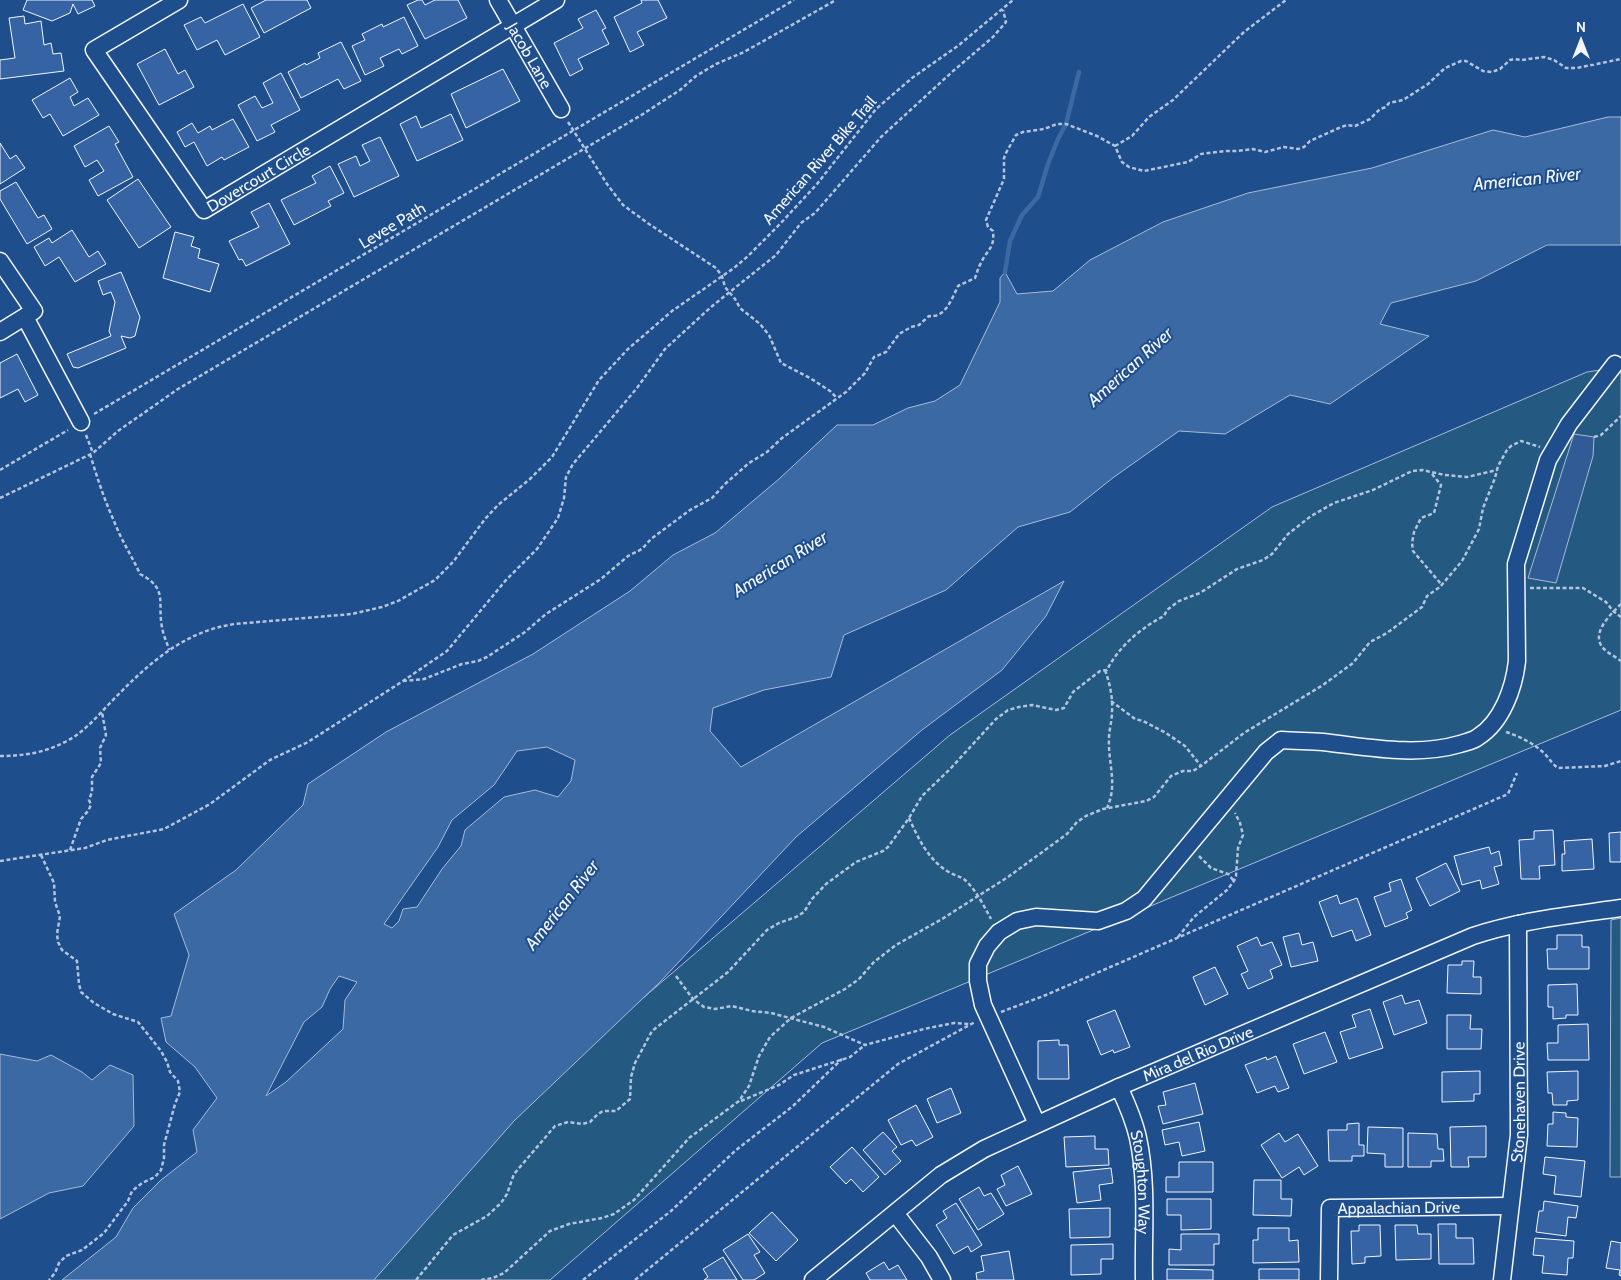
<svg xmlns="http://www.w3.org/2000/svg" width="1621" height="1280" viewBox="0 0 1621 1280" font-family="Cabin,sans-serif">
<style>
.green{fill:#245a82;stroke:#a8bbd7}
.parking{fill:#305b95;stroke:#a8bbd7}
.water{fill:#3b69a3;stroke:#a8bbd7;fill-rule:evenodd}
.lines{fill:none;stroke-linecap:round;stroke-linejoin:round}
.stream{stroke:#3b69a3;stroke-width:4.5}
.building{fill:#3563a3;stroke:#f2f6ff}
.minor-casing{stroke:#f2f6ff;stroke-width:19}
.path{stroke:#b3c4dc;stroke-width:2.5;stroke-dasharray:4 2.5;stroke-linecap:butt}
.minor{stroke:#1f4e8c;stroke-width:16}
.labels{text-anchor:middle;stroke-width:4;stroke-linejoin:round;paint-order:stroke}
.street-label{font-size:16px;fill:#f2f6ff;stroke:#1f4e8c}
.water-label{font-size:18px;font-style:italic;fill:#f2f6ff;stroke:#1f4e8c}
</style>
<rect width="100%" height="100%" fill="#1f4e8c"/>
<path class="green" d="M 1621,367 L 1621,710 L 822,1043 L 550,1280 L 314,1280 L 950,735 L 1272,507 L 1587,372 Z
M 1621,918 L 1621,1177 L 1610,1177 L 1611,920 Z"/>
<path class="parking" d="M 1574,434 L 1594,437 L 1593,456 L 1556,583 L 1528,578 Z"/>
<path class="water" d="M 1608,117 L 1621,117 L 1621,245 L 1547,245 L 1476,281 L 1391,303 L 1380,324 L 1429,336 L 1330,404 L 1290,395 L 1225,434 L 1179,431 L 1114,477 L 1070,512 L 1018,527 L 946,590 L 844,635 L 831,677 L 764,690 L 713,708 L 710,731 L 741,767 L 1064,581 L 1046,616 L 1002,670 L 922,730 L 796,837 L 660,982 L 514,1121 L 374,1280 L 62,1280 L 116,1237 L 133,1208 L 161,1180 L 197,1152 L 193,1130 L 217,1098 L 195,1067 L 166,1042 L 161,1018 L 171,1016 L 189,955 L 174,914 L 236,870 L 303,805 L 308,784 L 386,732 L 533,654 L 630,591 L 673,555 L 715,533 L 779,479 L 837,425 L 873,425 L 908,408 L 935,401 L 960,385 L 1000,302 L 1000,278 L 1005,272 L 1017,294 L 1053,291 L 1090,260 L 1163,222 L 1248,193 L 1372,168 L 1493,130 L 1525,137 ZM 547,747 L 575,760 L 571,781 L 558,797 L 535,790 L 504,797 L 465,830 L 461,846 L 442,869 L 417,907 L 403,909 L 399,921 L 392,928 L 384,924 L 438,847 L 452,820 L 494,785 L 517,751 ZM 339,976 L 357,982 L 345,1000 L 343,1029 L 286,1082 L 266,1096 L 304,1022 L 322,1007 L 330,989 Z
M 0,1054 L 37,1061 L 51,1055 L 82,1072 L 92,1080 L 110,1065 L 133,1075 L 134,1126 L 83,1186 L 49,1193 L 0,1219 Z"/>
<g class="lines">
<path class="stream" d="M 1005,272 L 1010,241 L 1022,215 L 1038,197 L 1048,164 L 1058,139 L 1066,124 L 1079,72"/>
</g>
<path class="building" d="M 27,0 L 92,0 L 95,6 L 78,14 L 73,4 L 70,13 L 52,21 L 23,10 Z
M 266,0 L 307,0 L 311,8 L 264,33 L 251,8 Z
M 418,0 L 422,0 L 425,5 L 435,0 L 458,0 L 467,18 L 425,39 L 407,5 Z
M 641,0 L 658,0 L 667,18 L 637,32 L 644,45 L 630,52 L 614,17 L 642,3 Z
M 243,4 L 260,37 L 225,55 L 217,40 L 197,50 L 184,25 L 201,17 L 205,23 Z
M 596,10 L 606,28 L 602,30 L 609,44 L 578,59 L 583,69 L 570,76 L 554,43 L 583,28 L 578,19 Z
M 24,16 L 25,24 L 41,21 L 44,45 L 51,43 L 53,54 L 61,53 L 64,71 L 0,79 L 0,60 L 15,58 L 9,18 Z
M 404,17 L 418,46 L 402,54 L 399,49 L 380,58 L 384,66 L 365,75 L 352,46 L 365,40 L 362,34 L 382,24 L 383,27 Z
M 341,42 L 361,81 L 344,89 L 338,79 L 301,98 L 288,72 L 305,63 L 306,65 L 320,58 L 318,53 Z
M 165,49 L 178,74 L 185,70 L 194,87 L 159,105 L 137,64 Z
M 503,69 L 520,101 L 466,128 L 451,94 Z
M 281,73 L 300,110 L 271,125 L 275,132 L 257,141 L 238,105 L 255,96 L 262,108 L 273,103 L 263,83 Z
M 70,78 L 78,92 L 70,97 L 74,106 L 88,98 L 99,115 L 63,136 L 50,114 L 43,118 L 32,100 Z
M 451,114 L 463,140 L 417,161 L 400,124 L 416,116 L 421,128 Z
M 233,119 L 249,147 L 224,160 L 222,157 L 207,166 L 194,142 L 185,147 L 177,132 L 192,123 L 198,133 L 210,126 L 212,130 Z
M 109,126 L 119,142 L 115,144 L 133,177 L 98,196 L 89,180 L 104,171 L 97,160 L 85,167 L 74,146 Z
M 380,137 L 399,176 L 354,197 L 338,164 L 356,156 L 360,166 L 370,161 L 362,145 Z
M 0,143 L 10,159 L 16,155 L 25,168 L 0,184 Z
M 330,166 L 344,193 L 328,201 L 331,206 L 294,225 L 281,200 L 316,183 L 312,176 Z
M 138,179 L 171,227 L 139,248 L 107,200 Z
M 16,182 L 38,218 L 44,215 L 52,229 L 27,244 L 0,199 L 0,191 Z
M 269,203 L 290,244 L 246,266 L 242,259 L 239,260 L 229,241 L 259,227 L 251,212 Z
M 72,230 L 89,257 L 98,251 L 106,264 L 75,282 L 59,257 L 45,266 L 34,247 L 49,238 L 52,243 Z
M 175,232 L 194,237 L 191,246 L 200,249 L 198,258 L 219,264 L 210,292 L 163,278 Z
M 121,272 L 140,317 L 135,336 L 130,338 L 121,336 L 126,348 L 78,368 L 73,367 L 67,354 L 111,336 L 109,331 L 115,302 L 111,292 L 103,295 L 98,281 Z
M 17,354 L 38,395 L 25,402 L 18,389 L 0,398 L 0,363 Z
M 1553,830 L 1555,865 L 1539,866 L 1540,879 L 1521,879 L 1519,840 L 1534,839 L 1534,831 Z
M 1621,832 L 1621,862 L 1610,862 L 1609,833 Z
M 1592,839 L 1594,869 L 1562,871 L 1562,854 L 1565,854 L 1564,841 Z
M 1489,847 L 1491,854 L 1499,851 L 1502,865 L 1494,867 L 1499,884 L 1482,889 L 1480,880 L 1462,885 L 1454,856 Z
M 1446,863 L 1460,891 L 1430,906 L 1416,878 Z
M 1401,879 L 1412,910 L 1406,913 L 1408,918 L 1385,927 L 1374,897 L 1391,891 L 1389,883 Z
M 1337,895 L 1340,904 L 1357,898 L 1371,935 L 1356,941 L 1352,930 L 1332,937 L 1319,902 Z
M 1299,933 L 1302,945 L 1313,942 L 1318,961 L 1291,967 L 1283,937 Z
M 1557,935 L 1582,935 L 1582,947 L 1589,947 L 1589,969 L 1548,969 L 1547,949 L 1557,949 Z
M 1257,937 L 1261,946 L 1272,942 L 1282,965 L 1270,970 L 1273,978 L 1248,989 L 1241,974 L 1248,971 L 1237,946 Z
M 1462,961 L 1474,961 L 1473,977 L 1481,977 L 1481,994 L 1447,993 L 1448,965 L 1462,965 Z
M 1215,967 L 1228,994 L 1205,1005 L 1193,977 Z
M 1577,984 L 1578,1015 L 1566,1015 L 1566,1018 L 1553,1019 L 1553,1007 L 1548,1007 L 1548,985 Z
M 1402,995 L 1405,1004 L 1419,1000 L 1427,1023 L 1394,1035 L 1383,1002 Z
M 1370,1009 L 1383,1048 L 1349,1059 L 1340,1032 L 1356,1027 L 1352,1015 Z
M 1115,1010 L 1130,1047 L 1114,1053 L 1113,1050 L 1101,1055 L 1087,1021 Z
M 1447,1015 L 1471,1015 L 1470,1029 L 1482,1029 L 1481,1049 L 1447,1049 Z
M 1588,1024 L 1589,1060 L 1548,1060 L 1547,1043 L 1558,1043 L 1558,1025 Z
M 1325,1032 L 1337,1062 L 1304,1074 L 1293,1044 Z
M 1059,1040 L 1059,1045 L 1068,1045 L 1069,1079 L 1038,1079 L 1038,1041 Z
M 1276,1056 L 1289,1088 L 1278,1092 L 1275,1086 L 1257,1093 L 1245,1065 L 1266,1057 L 1267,1060 Z
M 1480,1071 L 1480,1094 L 1474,1094 L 1474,1101 L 1442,1102 L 1442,1072 Z
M 1578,1071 L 1578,1100 L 1567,1101 L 1567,1105 L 1553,1105 L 1552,1093 L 1548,1093 L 1547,1072 Z
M 1195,1083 L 1203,1114 L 1163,1124 L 1158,1106 L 1166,1105 L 1163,1092 Z
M 951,1088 L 961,1113 L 937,1123 L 927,1099 Z
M 916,1105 L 933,1137 L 916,1146 L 912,1140 L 901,1145 L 888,1120 Z
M 1553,1112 L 1566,1113 L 1566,1117 L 1578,1118 L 1577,1147 L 1547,1146 L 1548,1124 L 1553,1124 Z
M 1199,1122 L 1205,1151 L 1182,1156 L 1179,1142 L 1165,1145 L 1162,1130 Z
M 1359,1123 L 1359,1145 L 1364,1145 L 1364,1156 L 1352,1156 L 1352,1161 L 1329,1161 L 1328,1130 L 1347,1130 L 1347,1124 Z
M 1486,1126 L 1486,1157 L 1468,1157 L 1469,1167 L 1451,1167 L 1450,1127 Z
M 1368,1127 L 1403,1128 L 1403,1167 L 1385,1167 L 1385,1154 L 1367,1153 Z
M 883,1132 L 897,1147 L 892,1151 L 901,1161 L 885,1175 L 863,1150 Z
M 1279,1133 L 1285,1142 L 1298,1134 L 1318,1166 L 1304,1175 L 1299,1167 L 1282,1178 L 1261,1145 Z
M 1408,1133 L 1437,1134 L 1438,1149 L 1443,1149 L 1444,1161 L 1431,1161 L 1431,1167 L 1408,1167 Z
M 1095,1136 L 1095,1149 L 1108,1149 L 1109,1165 L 1066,1167 L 1064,1137 Z
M 852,1147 L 879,1177 L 863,1192 L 851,1179 L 846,1184 L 830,1167 Z
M 1545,1157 L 1585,1161 L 1581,1197 L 1554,1194 L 1556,1176 L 1543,1174 Z
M 1179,1162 L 1213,1162 L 1213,1192 L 1166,1192 L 1166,1177 L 1179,1177 Z
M 1018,1166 L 1032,1194 L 1006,1206 L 997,1189 L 1005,1185 L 1001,1175 Z
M 1111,1168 L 1113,1183 L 1099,1185 L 1101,1200 L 1077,1203 L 1073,1172 Z
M 1254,1180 L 1281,1180 L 1281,1199 L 1292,1199 L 1291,1216 L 1253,1215 Z
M 979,1187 L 984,1196 L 991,1193 L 1004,1214 L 978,1230 L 959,1199 Z
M 1167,1199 L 1211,1199 L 1211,1229 L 1181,1230 L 1181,1215 L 1167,1215 Z
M 1544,1201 L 1578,1206 L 1576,1218 L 1568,1217 L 1566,1236 L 1536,1232 L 1539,1211 L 1543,1211 Z
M 956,1203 L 982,1245 L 971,1252 L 968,1246 L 954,1254 L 936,1225 L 947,1218 L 943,1211 Z
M 1110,1208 L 1110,1237 L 1070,1238 L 1069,1209 Z
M 772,1212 L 798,1240 L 776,1261 L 749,1233 Z
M 1438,1224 L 1456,1224 L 1456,1238 L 1473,1238 L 1474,1264 L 1439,1264 Z
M 1359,1225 L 1380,1225 L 1381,1256 L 1365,1257 L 1365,1263 L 1352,1264 L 1351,1231 L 1359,1231 Z
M 1395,1225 L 1417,1225 L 1418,1234 L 1431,1234 L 1431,1259 L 1396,1260 Z
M 1258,1228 L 1289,1228 L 1289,1241 L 1298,1240 L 1299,1262 L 1253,1263 L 1253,1240 L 1258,1240 Z
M 748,1234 L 760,1252 L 754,1255 L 765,1273 L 754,1280 L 743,1280 L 723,1250 Z
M 1181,1234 L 1219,1234 L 1219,1244 L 1214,1244 L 1214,1265 L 1169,1265 L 1169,1249 L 1181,1250 Z
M 1535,1238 L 1574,1241 L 1573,1258 L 1568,1258 L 1567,1275 L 1542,1273 L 1544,1256 L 1533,1255 Z
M 1611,1241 L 1621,1243 L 1621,1276 L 1619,1275 L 1620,1270 L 1606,1268 Z
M 1113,1244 L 1113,1259 L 1101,1259 L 1101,1274 L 1071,1275 L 1071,1245 Z
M 1009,1251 L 1014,1280 L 977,1280 L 976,1273 L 984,1271 L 981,1256 Z
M 723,1257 L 737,1280 L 704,1280 L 708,1277 L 703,1269 Z
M 884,1262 L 889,1270 L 898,1265 L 907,1280 L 870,1280 L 866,1273 Z
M 1167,1269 L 1213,1270 L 1213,1280 L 1167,1280 Z
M 1259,1269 L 1299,1269 L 1299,1280 L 1259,1280 Z"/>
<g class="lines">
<defs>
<g id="minor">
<path id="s1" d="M 179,0 L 94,50 L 204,210 L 556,0"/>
<path id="s2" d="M 498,0 L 561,109"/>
<path d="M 0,261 L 34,311 L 0,332"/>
<path d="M 25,317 L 81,422"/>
<path id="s3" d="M 1119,1087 C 1127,1104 1134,1120 1138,1138 C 1148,1184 1143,1233 1144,1280"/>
<path d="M 1037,1124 L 983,1005 L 978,981 L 978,964 L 987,946 L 999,932 L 1017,921 L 1036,917 L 1098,921 L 1126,911 L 1144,899 L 1266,752 L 1281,740 C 1295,741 1309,741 1323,742 C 1368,747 1416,757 1460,744 C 1466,742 1473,741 1478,737 C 1502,722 1514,688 1517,661 L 1516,564 L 1548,460 L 1569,424 L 1615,364"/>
<path d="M 895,1213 L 929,1257 L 942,1280"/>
<path id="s4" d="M 813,1280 L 941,1175 L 984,1149 L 1119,1087 L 1473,936 C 1521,920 1572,915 1621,908"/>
<path id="s5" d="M 1329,1280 L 1330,1208 L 1510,1206"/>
<path id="s6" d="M 1502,1280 L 1519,1135 L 1518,924"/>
</g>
</defs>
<use href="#minor" class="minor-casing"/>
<path class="path" d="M 568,122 L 607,184 L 623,205 L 649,224 L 716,268 L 722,276 L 725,287 L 735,299 L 740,308 L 760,324 L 769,335 L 781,363 L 810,378 L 830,391 L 837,398
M 1115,146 L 1132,136 L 1149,117 L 1173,100 L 1244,32 L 1286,0
M 94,414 L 794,0
M 86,435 L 93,453
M 1594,437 L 1601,435 L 1621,416
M 90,454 C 97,477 104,499 114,521 C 121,540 132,556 140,574 C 169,589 157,603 162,627 C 163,635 167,642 169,650
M 0,470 L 68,430
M 1432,474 L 1441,485 L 1434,513 L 1421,518 L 1414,532 L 1412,543 L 1413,551 L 1441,584
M 0,498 L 93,453 L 118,431 L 178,389 L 643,114 L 680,90 L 696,76 L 716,64 L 744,52 L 836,0
M 1530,588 L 1583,588 L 1606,602 L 1613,611 L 1621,617
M 1621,604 C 1611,614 1589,634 1604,649 C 1609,654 1616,657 1621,661
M 1105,670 C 1110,684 1113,698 1112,712 C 1112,721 1109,730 1109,739 C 1108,764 1118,784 1107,808
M 403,681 L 424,679 L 462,664 L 478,661 L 487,657 L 525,632 L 546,614 L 601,579 L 628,556 L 642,549 L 651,539 L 690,510 L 712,498 L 725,484 L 749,463 L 767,452 L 782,438 L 846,392 L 865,373 L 874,357 L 886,352 L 899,334 L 911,327 L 919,325 L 929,316 C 946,318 952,298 958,286 L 975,278 C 977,273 978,268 981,263 C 987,249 995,249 993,231 L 988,227 L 986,220 L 1004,179 L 1004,158 L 1006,153 L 1016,135 L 1023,132 L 1044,129 L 1057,124 L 1066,124 L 1097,136 L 1115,146 L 1122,162 L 1129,167 L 1144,171 L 1188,162 L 1201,154 L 1225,151 L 1236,151 L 1253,149 L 1265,152 L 1284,147 L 1298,149 L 1304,147 L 1310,141 L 1339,128 L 1347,125 L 1355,126 L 1370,119 L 1380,109 L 1386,107 L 1389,103 L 1403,100 L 1428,84 L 1445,68 L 1461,61 L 1466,61 L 1483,71 L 1492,72 L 1500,69 L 1510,60 L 1514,59 L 1522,60 L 1544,57 L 1554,60 L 1566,68 L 1577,68 L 1621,59
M 1111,701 L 1135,719 L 1143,721 L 1166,733 L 1185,746 L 1201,766
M 1506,732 C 1519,736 1533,743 1544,753 C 1549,758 1552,764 1558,768 L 1605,766 L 1621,761
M 0,756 C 22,756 43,753 63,743 C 82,734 95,719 109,704 C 145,667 182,631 235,624 L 352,614 L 382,607 L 398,601 L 435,580 L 453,562 L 485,519 L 498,505 L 530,479 L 552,457 L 599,380 L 628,349 L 672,311 L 734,268 L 748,256 L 780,224 L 817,184 L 876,109 L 912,78 L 959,45 L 1013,0
M 909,818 C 918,838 928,859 947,871 C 953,875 960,876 965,880 C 976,890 984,906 991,919
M 70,850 L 81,819 L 88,811 L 91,805 L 89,800 L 92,792 L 92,777 L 101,763 L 100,748 L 106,735 L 102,712
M 41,855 L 54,883 L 55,902 L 60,916 L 57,934 L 58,942 L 62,950 L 77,961 L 79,984 L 81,992 L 94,1003 L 113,1014 L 138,1022 L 161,1051 L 167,1062 L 170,1072 L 178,1081 L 180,1092 L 175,1104 L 164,1145 L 164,1158 L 161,1170 L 155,1177 L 142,1183 L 132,1191 L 128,1201 L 104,1233 L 82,1250 L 66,1256 L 59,1263 L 55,1273 L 49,1280
M 1199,856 L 1211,868 L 1228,874 L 1234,881
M 0,861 L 85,848 L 107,840 L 164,829 L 210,804 L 270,760 L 308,742 L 403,681 L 447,651 L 506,580 L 537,549 L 558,518 L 564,498 L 566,477 L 573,464 L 637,388 L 665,349 L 711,307 L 776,255 L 801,223 L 815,213 L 881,137 L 952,72 L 993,37 L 1006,22 L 1003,10
M 1178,937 L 1194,917 L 1227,890 L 1234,881 L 1236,876 L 1238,848 L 1243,835 L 1240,823 L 1235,813
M 676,976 L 693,999 L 704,1007 L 715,1009 L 732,1006 L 752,1011 L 771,1013 L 824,1027 L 865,1045 L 924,1029 L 954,1023 L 970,1024
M 1001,1012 L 1046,995 L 1508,794 L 1517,773
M 741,1101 L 779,1085 L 794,1075 L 850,1057 L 865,1045
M 416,1280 L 453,1235 L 487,1216 L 501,1203 L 507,1194 L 514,1174 L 555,1126 L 568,1122 L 582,1124 L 590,1122 L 598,1114 L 603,1111 L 616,1111 L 630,1099 L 631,1077 L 635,1063 L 652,1031 L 728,972 L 767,930 L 779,923 L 796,917 L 804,912 L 812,899 L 826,884 L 856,862 L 883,851 L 888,847 L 909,818 L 922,796 L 951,768 L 996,719 L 1008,710 L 1019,707 L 1032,705 L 1056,710 L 1064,708 L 1073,692 L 1100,671 L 1107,670 C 1119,646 1141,628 1164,616 L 1167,610 L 1179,601 L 1200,593 L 1237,569 L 1263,560 L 1272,554 L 1288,534 L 1311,516 L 1334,503 L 1373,490 L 1412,471 L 1422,470 L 1445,475 L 1467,477 L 1497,470
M 481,1280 L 493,1278 L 504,1273 L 550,1231 L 569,1224 L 602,1218 L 614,1214 L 634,1200 L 689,1138 L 739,1101 L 749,1086 L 759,1056 L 770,1037 L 791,1018 L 845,989 L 859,979 L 874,962 L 896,945 L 942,919 L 1008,877 L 1067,834 L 1077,822 L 1086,816 L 1103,809 L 1146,801 L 1154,797 L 1171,776 L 1183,771 L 1193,771 L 1201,766 L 1244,733 L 1323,685 L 1353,663 L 1370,642 L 1387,633 L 1422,607 L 1427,596 L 1440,587 L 1462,561 L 1479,529 L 1483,508 L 1495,478 L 1498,466 L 1507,450 L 1511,446 L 1521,441 L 1540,447
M 583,1280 L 671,1211 L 736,1150 L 793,1106 L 842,1059
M 635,1280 L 898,1064 L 975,1022"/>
<use href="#minor" class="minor"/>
</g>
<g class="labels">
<g class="street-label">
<text dy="6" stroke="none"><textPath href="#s2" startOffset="64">Jacob Lane</textPath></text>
<text transform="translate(819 160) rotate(-49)" y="6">American River Bike Trail</text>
<text dy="6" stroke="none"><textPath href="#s1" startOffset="356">Dovercourt Circle</textPath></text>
<text transform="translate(392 225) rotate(-31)" y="6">Levee Path</text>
<text dy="6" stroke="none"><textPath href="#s4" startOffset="450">Mira del Rio Drive</textPath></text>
<text dy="6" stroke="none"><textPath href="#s6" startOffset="179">Stonehaven Drive</textPath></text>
<text dy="6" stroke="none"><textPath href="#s3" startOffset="99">Stoughton Way</textPath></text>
<text dy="6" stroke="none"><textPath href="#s5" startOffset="141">Appalachian Drive</textPath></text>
</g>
<g class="water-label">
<text transform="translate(1527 179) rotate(-6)" y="6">American River</text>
<text transform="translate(1130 367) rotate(-42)" y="6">American River</text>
<text transform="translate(780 564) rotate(-32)" y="6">American River</text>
<text transform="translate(562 905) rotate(-52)" y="6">American River</text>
</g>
</g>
<g transform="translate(1581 40)" stroke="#1f4e8c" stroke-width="4" paint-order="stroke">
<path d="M0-4L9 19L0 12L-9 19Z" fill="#f2f6ff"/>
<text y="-8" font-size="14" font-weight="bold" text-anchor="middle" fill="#f2f6ff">N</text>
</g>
</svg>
